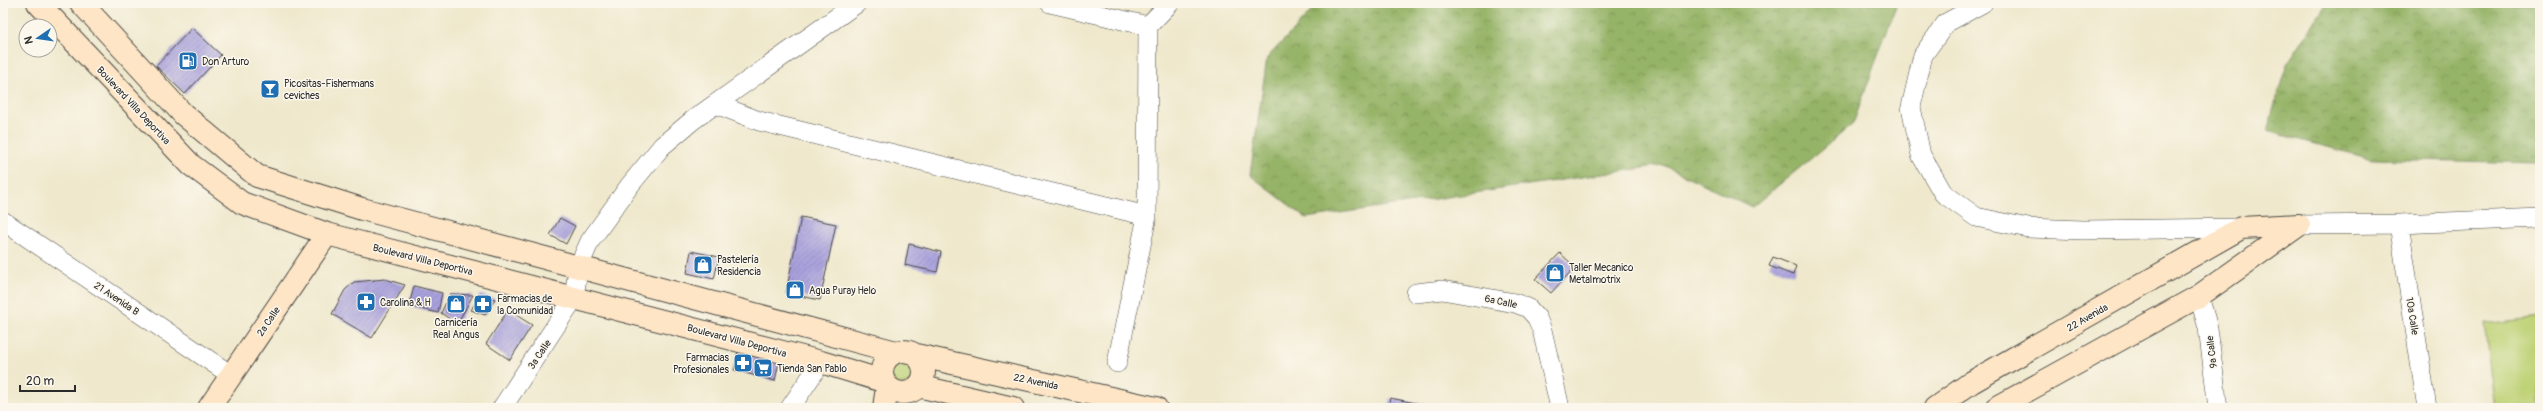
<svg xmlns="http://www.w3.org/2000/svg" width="2543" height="411" viewBox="0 0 2543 411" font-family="Pangolin,sans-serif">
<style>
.grass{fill:#bed276;stroke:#747e50}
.forest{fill:url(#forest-crowns);stroke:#607049}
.building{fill:url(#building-hatch)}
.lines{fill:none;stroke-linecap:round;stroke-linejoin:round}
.street-casing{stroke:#484743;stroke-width:20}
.secondary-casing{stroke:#484743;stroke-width:24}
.street{stroke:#fff;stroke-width:19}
.secondary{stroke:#fde5c5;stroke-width:22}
.labels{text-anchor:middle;stroke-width:3;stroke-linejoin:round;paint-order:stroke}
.poi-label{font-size:10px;fill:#2b2b2b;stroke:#fbf7ec;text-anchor:start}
.street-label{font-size:10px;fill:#2b2b2b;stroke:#fbf7ec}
</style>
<defs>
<pattern id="forest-crowns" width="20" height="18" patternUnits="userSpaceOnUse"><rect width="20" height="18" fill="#96b467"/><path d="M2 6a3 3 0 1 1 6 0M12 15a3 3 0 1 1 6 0" fill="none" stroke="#7b9355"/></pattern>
<pattern id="building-hatch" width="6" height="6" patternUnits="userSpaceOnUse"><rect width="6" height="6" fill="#a9a1dd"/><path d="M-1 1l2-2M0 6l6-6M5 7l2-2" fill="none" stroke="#8a83b3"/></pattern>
</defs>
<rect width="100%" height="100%" fill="#fbf7ec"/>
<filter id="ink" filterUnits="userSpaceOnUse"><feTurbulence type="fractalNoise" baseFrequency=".025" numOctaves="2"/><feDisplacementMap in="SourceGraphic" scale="8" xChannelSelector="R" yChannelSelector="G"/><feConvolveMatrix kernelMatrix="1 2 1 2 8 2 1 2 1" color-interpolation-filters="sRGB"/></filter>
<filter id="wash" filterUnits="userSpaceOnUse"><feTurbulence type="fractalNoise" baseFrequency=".012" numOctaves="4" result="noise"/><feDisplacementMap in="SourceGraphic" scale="16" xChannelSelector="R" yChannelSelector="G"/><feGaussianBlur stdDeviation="0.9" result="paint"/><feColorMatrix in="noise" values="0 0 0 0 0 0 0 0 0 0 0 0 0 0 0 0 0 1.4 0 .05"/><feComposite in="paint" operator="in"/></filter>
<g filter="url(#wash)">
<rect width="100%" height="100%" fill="#efe8cc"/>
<path class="grass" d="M 2540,317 L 2540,408 L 2495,408 L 2484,324 Z
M889 372a13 13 0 1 1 26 0a13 13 0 1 1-26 0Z"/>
<path class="forest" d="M 1319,3 L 1897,3 L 1853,124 L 1752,207 L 1663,165 L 1306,218 L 1250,175 L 1267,58 Z
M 2327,3 L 2540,3 L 2540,163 L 2372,159 L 2267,131 L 2287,64 Z"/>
<g id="blocks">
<path class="building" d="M 192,28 L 221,55 L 185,94 L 156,66 Z
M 801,217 L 836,224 L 820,300 L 786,293 Z
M 560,218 L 575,226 L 566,244 L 550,235 Z
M 909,244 L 941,252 L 937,272 L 905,265 Z
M 691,251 L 719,257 L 714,279 L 687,273 Z
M 1560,253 L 1575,267 L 1551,293 L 1535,279 Z
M 1773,257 L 1796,266 L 1793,275 L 1769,266 Z
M 385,279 L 405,285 L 372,338 L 332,314 L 345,290 L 354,282 Z
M 414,286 L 442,293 L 438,313 L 409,306 Z
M 450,294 L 473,295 L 457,324 L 441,313 Z
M 480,295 L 495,299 L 485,315 L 471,310 Z
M 508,310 L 532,325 L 510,360 L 486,344 Z
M 738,352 L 779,362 L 775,381 L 734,370 Z
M 1390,398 L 1426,405 L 1425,408 L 1388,408 Z
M 813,405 L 827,407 L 827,408 L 813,408 Z"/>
</g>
</g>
<g filter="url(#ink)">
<use href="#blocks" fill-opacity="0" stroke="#484743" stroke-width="1"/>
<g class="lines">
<defs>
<path id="street" d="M 1050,3 L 1148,26
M 1983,3 L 1946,23 L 1923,55 L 1911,107 L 1921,155 L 1943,193 L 1976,217 L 2028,228 L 2083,230 L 2241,228
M 716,104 L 759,121 L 1147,216
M 3,221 L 231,375
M 2399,224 L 2427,408
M 2299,225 L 2399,224 L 2540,218
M 1416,293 L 1442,290 L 1515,303 L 1528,308 L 1537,318 L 1542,330 L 1560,408
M 2199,296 L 2208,328 L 2218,408
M 1117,363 L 1147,216 L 1148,26 L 1170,3
M 502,408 L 574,298 L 578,268 L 590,241 L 630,185 L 662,146 L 693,120 L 857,3
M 790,408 L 821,362"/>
<path id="secondary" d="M 38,3 L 191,165 L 242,203 L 327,234 L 821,362 L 883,381
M 81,3 L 183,114 L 257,176 L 362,209 L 896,352
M882 372a21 21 0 1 1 42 0a21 21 0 1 1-42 0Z
M 916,355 L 1156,408
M 918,386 L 1013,408
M 209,408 L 327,234
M 884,408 L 887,387
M 1935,408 L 1972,382 L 2241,228 L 2299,225
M 1996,408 L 2199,296 L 2299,225"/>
</defs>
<use href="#street" class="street-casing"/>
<use href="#secondary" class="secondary-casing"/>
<use href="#street" class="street"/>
<use href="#secondary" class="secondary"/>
</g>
</g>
<defs>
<symbol id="fuel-square" viewBox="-11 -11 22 22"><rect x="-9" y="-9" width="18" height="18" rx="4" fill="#1f6fb2" stroke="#fbf7ec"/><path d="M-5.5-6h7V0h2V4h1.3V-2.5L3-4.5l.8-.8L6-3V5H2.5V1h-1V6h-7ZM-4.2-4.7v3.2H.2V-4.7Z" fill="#fff"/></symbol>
<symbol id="bar-square" viewBox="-11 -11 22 22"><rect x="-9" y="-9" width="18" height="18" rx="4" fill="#1f6fb2" stroke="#fbf7ec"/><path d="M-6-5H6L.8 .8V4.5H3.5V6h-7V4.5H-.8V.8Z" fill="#fff"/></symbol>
<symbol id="shop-square" viewBox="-11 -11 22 22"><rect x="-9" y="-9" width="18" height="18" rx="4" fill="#1f6fb2" stroke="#fbf7ec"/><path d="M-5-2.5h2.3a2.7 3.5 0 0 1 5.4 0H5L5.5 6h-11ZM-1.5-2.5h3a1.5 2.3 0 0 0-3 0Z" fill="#fff"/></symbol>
<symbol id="pharmacy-square" viewBox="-11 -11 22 22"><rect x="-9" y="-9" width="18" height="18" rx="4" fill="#1f6fb2" stroke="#fbf7ec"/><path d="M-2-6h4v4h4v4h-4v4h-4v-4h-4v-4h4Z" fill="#fff"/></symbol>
<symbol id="supermarket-square" viewBox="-11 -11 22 22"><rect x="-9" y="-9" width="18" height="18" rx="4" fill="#1f6fb2" stroke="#fbf7ec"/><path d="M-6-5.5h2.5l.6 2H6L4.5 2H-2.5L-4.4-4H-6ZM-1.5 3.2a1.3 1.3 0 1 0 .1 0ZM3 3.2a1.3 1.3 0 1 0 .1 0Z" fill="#fff"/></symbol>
</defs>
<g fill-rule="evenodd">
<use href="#fuel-square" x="177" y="50" width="22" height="22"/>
<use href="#bar-square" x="259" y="78" width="22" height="22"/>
<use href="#shop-square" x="692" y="254" width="22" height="22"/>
<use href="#shop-square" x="1544" y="262" width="22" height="22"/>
<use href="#shop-square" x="784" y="279" width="22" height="22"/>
<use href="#pharmacy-square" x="355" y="291" width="22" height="22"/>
<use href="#shop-square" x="445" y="293" width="22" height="22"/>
<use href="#pharmacy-square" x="472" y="293" width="22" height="22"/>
<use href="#pharmacy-square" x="732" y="352" width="22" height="22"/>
<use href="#supermarket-square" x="752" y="357" width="22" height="22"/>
</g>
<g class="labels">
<g class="poi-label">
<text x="202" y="65">Don Arturo</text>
<text x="284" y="87">Picositas-Fishermans<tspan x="284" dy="12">ceviches</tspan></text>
<text x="717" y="263">Pastelería<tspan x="717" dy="12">Residencia</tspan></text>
<text x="1569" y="271">Taller Mecanico<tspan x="1569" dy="12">Metalmotrix</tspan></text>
<text x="809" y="294">Agua Puray Helo</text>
<text x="497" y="302">Farmacias de<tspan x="497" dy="12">la Comunidad</tspan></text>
<text x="380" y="306">Carolina &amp; H</text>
<text x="456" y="326" text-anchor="middle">Carnicería<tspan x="456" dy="12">Real Angus</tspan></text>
<text x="729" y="361" text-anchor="end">Farmacias<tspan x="729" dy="12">Profesionales</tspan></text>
<text x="777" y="372">Tienda San Pablo</text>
</g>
<g class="street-label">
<text transform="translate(134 105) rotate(47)" y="4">Boulevard Villa Deportiva</text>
<text transform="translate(423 259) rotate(14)" y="4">Boulevard Villa Deportiva</text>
<text transform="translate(117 298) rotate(34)" y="4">21 Avenida B</text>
<text transform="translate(1501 301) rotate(12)" y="4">6a Calle</text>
<text transform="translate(2413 316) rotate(81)" y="4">10a Calle</text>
<text transform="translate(2087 317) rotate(-30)" y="4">22 Avenida</text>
<text transform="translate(268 321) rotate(-56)" y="4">2a Calle</text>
<text transform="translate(737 340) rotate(15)" y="4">Boulevard Villa Deportiva</text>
<text transform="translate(2211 352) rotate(-97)" y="4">9a Calle</text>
<text transform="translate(539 354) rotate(-56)" y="4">3a Calle</text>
<text transform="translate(1036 381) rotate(12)" y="4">22 Avenida</text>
</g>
</g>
<rect width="2543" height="411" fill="none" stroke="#fbf7ec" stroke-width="16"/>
<g transform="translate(38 38) rotate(257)"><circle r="19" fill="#fbf7ec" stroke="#a8a59f"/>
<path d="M0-3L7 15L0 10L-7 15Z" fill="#1f6fb2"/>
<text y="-6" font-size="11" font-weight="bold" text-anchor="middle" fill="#2b2b2b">N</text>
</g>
<path d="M20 385v6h55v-6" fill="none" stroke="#2b2b2b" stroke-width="2"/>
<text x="26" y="385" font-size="12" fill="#2b2b2b" stroke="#fbf7ec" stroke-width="3" paint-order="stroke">20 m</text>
</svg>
